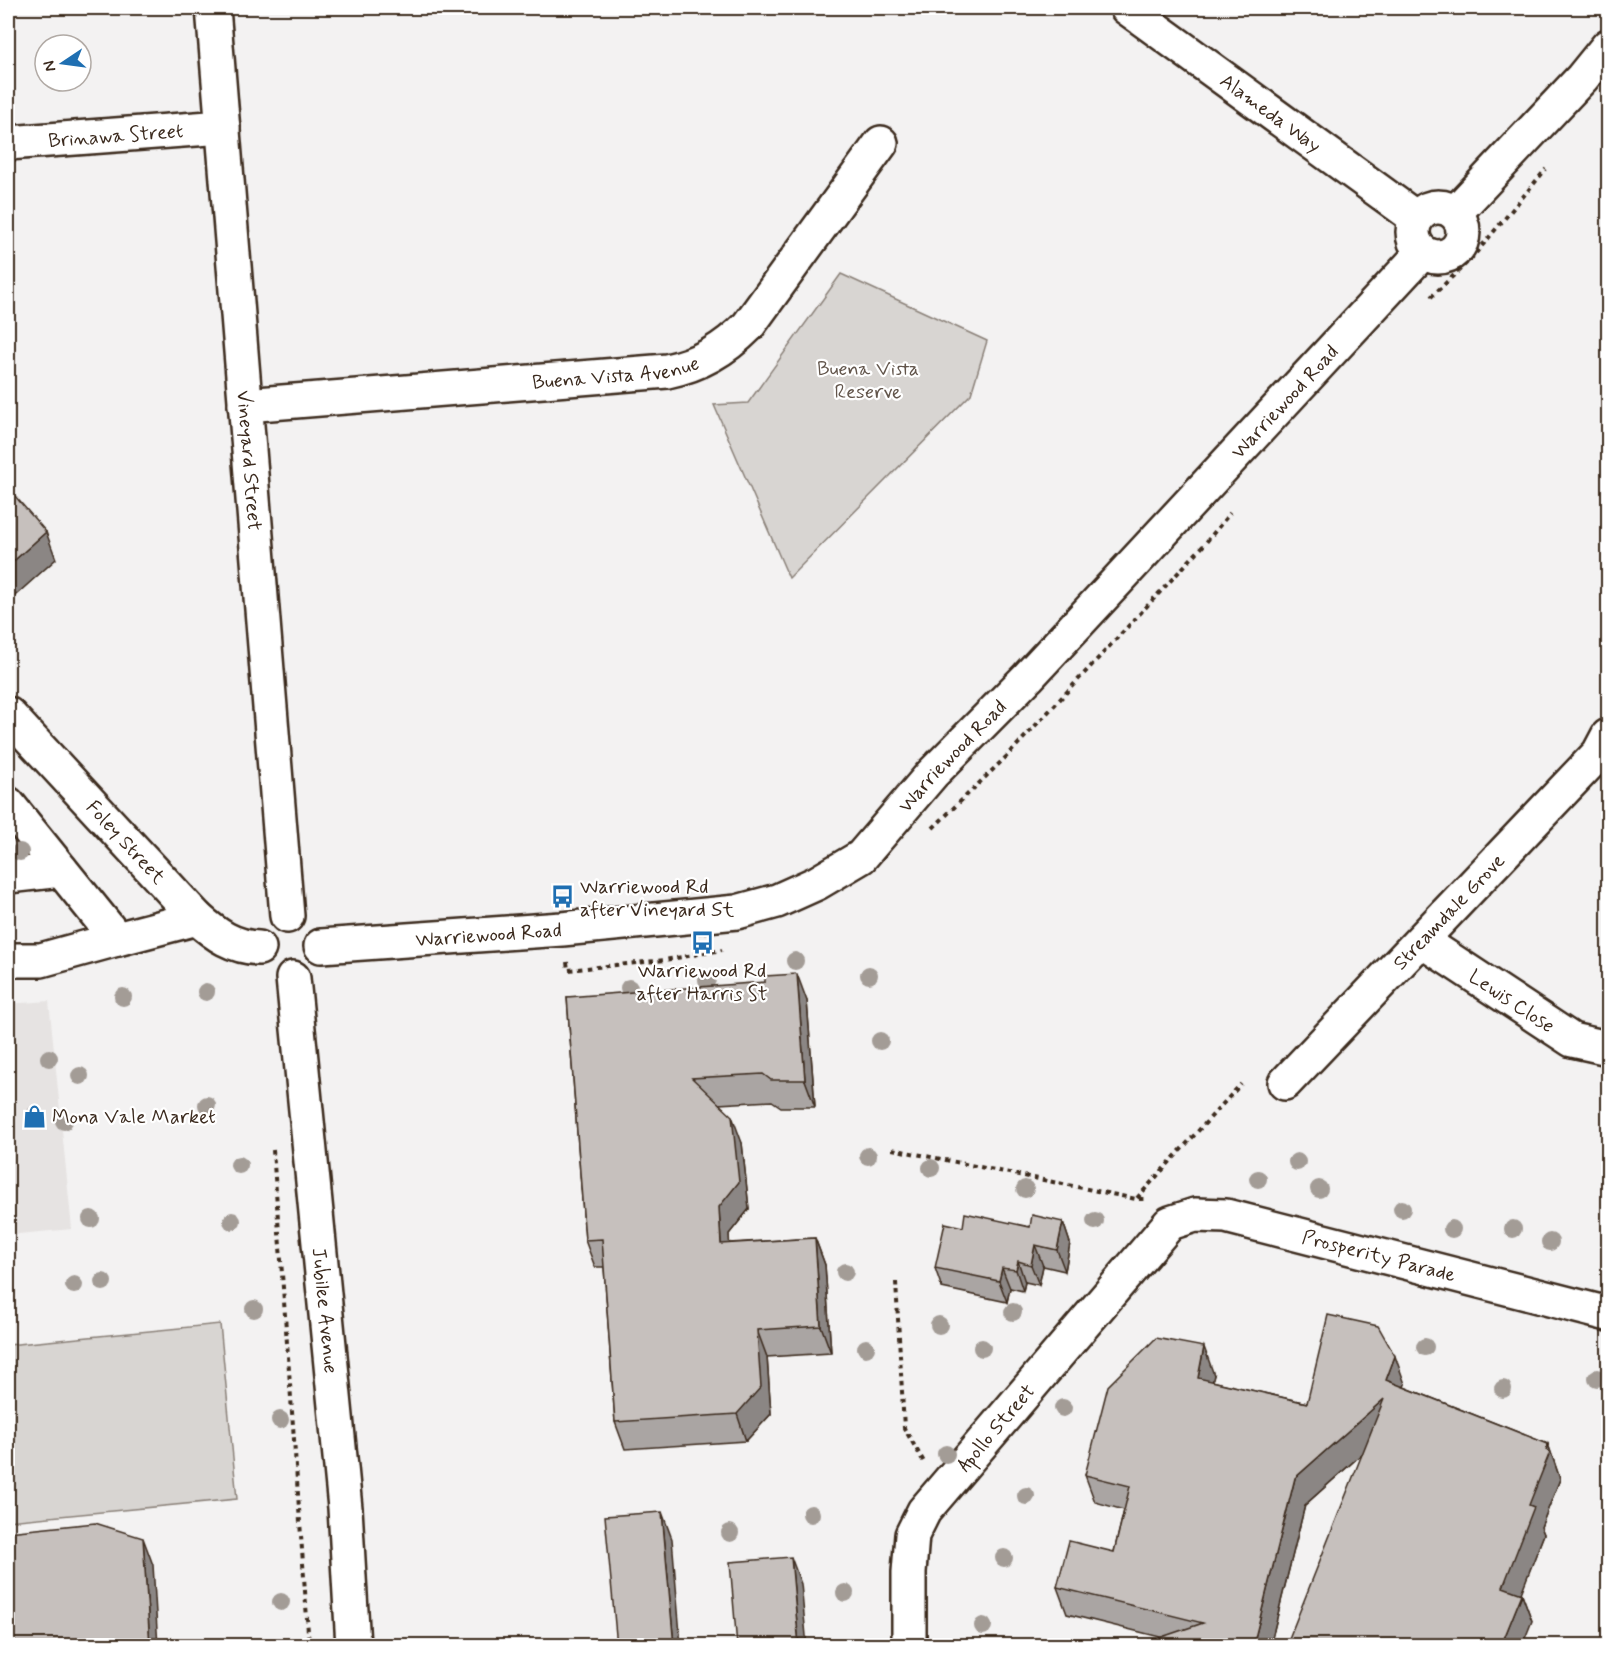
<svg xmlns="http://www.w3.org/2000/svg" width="1616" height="1653" viewBox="0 0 1616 1653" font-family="Mynerve,sans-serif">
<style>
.built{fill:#e6e3e2}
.green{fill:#d8d5d2;stroke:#8a8078;stroke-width:1.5}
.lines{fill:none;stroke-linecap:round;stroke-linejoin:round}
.minor-casing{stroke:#3b2a1e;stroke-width:38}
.path{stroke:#3b2a1e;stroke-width:4;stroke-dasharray:4.5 4.5;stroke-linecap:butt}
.minor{stroke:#fff;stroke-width:33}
.tree{fill:#a39c96}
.wall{fill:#aaa5a3;stroke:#3b2a1e;stroke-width:1.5}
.shaded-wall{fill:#8b8684;stroke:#3b2a1e;stroke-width:1.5}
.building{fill:#c6c0bd;stroke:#3b2a1e;stroke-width:1.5}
.labels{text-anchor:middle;stroke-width:4.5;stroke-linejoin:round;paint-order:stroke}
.street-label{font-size:20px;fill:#3b2a1e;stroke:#fff}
.park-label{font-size:20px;fill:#62554b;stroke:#fff}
.poi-label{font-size:20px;fill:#3b2a1e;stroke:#fff;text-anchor:start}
</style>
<rect width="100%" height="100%" fill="#f3f2f2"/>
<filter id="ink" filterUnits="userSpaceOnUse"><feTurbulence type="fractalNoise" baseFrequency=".0167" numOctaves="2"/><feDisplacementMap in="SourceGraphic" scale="12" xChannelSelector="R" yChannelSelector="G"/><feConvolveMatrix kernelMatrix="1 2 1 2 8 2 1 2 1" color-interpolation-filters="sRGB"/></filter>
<g filter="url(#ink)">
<path class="built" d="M 49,1001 L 72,1229 L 8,1235 L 8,1004 Z"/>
<path class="green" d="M 841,274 L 987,341 L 971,394 L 789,578 L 714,405 L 748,403 Z
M 220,1324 L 237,1499 L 8,1521 L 8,1345 Z"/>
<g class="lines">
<defs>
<g id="minor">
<path id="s1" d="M 213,8 L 287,916"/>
<path id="s2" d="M 1127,8 L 1416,218"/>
<path id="s3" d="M 8,143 L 223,127"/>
<circle cx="1438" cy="232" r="25"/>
<path d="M 1455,213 L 1582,78 L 1608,46"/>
<path id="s4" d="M 245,405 L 667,371 C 700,364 724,350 748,326 L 881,143"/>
<path id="s5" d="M 8,714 L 197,918 C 216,935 233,947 259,948"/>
<path d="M 8,804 L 117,939 L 197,918"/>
<path d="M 8,876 L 61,870"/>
<path id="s6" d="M 1422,941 L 1572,1040 L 1608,1048"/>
<path id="s7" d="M 321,946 L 562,929 L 737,912 L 777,901 L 817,883 L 861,857 L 932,774 L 1028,677 L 1423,252"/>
<path d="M 8,960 L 41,960 L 117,939"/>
<path id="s8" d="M 293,978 L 345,1508 L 353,1646"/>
<path id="s9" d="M 1285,1083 L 1599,753 L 1608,736"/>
<path id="s10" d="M 909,1646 L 909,1572 L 912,1535 L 924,1511 L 1170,1223 L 1195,1215 L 1226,1216 L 1608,1314"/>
</g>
</defs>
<use href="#minor" class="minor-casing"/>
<path class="path" d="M 1431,297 L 1471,259 L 1546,169
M 933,828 L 1008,755 L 1203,546 L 1230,513
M 567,962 L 568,970 L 665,960 L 722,950
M 892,1149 L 1136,1199 L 1147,1199
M 273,1150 L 309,1646
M 1137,1198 L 1241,1084
M 896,1282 L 904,1428 L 924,1462"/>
<use href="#minor" class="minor"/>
</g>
<g class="tree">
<circle cx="20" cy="852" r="9"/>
<circle cx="795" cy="961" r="9"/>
<circle cx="869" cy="975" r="9"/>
<circle cx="707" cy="980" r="9"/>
<circle cx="629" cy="988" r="9"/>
<circle cx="206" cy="992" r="9"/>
<circle cx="123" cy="997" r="9"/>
<circle cx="880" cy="1041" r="9"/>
<circle cx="49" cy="1058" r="9"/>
<circle cx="80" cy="1076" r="9"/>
<circle cx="207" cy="1105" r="9"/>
<circle cx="35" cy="1115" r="9"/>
<circle cx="64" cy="1121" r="9"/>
<circle cx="868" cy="1156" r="9"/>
<circle cx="1297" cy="1162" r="9"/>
<circle cx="239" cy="1165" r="9"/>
<circle cx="931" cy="1168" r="9"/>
<circle cx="1258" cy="1179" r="9"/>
<circle cx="1025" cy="1189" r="9"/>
<circle cx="1319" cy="1189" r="9"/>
<circle cx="1402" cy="1209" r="9"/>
<circle cx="91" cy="1219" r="9"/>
<circle cx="232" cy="1221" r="9"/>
<circle cx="1095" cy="1221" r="9"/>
<circle cx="1452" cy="1229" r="9"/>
<circle cx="1513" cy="1229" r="9"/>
<circle cx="1550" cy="1242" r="9"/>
<circle cx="845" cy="1272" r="9"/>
<circle cx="103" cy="1282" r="9"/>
<circle cx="74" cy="1285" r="9"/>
<circle cx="254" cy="1309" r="9"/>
<circle cx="1013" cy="1312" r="9"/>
<circle cx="939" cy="1325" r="9"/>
<circle cx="1425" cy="1347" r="9"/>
<circle cx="866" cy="1348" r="9"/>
<circle cx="982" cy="1348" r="9"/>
<circle cx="1597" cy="1378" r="9"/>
<circle cx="1503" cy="1389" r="9"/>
<circle cx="1063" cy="1408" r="9"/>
<circle cx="280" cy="1420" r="9"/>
<circle cx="946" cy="1454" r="9"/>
<circle cx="1026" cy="1496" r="9"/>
<circle cx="811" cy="1514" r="9"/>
<circle cx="730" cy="1533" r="9"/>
<circle cx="1004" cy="1558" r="9"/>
<circle cx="845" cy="1593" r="9"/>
<circle cx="281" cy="1602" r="9"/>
<circle cx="983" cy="1626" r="9"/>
</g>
<path class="wall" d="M 567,997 L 807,1001 L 815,1107 L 781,1107 L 772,1101 L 719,1104 L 742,1143 L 749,1209 L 729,1234 L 729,1243 L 815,1238 L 825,1265 L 831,1353 L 767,1357 L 771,1414 L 746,1441 L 625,1449 L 615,1422 L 604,1267 L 595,1267 L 585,1240 Z
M 1063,1222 L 1070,1243 L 1065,1271 L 1043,1266 L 1039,1285 L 1025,1282 L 1023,1291 L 1010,1288 L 1007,1302 L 942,1288 L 935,1268 L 963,1227 L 1030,1227 Z
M 1214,1375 L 1212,1381 L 1307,1403 L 1405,1384 L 1404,1387 L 1548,1444 L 1560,1479 L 1541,1527 L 1544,1534 L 1520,1594 L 1522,1594 L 1532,1621 L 1362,1454 L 1305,1505 L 1270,1646 L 1160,1637 L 1067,1614 L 1057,1587 L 1114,1552 L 1124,1510 L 1095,1502 L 1085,1475 Z"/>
<path class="shaded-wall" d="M 46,532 L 56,559 L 8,602 L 8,566 Z
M 797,974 L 807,1001 L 815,1107 L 805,1080 Z
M 732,1116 L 742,1143 L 749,1209 L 729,1234 L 731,1271 L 721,1244 L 719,1207 Z
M 1063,1222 L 1070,1243 L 1065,1271 L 1057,1250 Z
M 815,1238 L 825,1265 L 831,1353 L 821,1326 Z
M 1035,1245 L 1043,1266 L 1039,1285 L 1031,1265 Z
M 1018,1261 L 1025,1282 L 1023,1291 L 1016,1270 Z
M 1002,1268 L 1010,1288 L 1007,1302 L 999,1281 Z
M 757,1330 L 767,1357 L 771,1414 L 746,1441 L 737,1414 Z
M 1204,1347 L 1214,1375 L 1207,1405 L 1198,1378 Z
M 1395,1356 L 1405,1384 L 1395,1407 L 1386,1380 Z
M 1384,1399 L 1393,1426 L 1305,1505 L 1270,1646 L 1253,1646 L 1295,1478 Z
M 1548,1444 L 1560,1479 L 1541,1527 L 1544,1534 L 1513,1614 L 1503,1587 Z
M 662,1512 L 672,1539 L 681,1646 L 674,1646 Z
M 143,1538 L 153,1565 L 158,1646 L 150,1646 Z
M 791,1557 L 801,1584 L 807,1646 L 799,1646 Z
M 1522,1594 L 1532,1621 L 1522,1646 L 1501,1646 Z"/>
<path class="building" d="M 8,488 L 46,532 L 8,566 Z
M 797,974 L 805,1080 L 771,1080 L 763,1074 L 692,1078 L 732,1116 L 739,1182 L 719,1207 L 721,1244 L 815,1238 L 821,1326 L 757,1330 L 761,1387 L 737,1414 L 615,1422 L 602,1239 L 585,1240 L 567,997 L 765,982 L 765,976 Z
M 965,1213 L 1030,1227 L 1032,1215 L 1063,1222 L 1057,1250 L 1035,1245 L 1031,1265 L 1018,1261 L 1016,1270 L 1002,1268 L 999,1281 L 935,1268 L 945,1223 L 963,1227 Z
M 1328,1315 L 1378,1326 L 1395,1356 L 1386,1380 L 1548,1444 L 1546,1450 L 1550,1452 L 1529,1505 L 1534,1507 L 1503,1587 L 1522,1594 L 1501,1646 L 1286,1646 L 1384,1399 L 1295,1478 L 1253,1646 L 1135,1646 L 1203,1623 L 1057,1587 L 1069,1541 L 1114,1552 L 1130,1486 L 1085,1475 L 1108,1386 L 1156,1338 L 1204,1347 L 1198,1378 L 1307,1403 Z
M 662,1512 L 674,1646 L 617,1646 L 605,1516 Z
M 95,1523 L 143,1538 L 150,1646 L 8,1646 L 8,1532 Z
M 791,1557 L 799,1646 L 737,1646 L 730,1562 Z"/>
</g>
<defs>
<symbol id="bus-bare" viewBox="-9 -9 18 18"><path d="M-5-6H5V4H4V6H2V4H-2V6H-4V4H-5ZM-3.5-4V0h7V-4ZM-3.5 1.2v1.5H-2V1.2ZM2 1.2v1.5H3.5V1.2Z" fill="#1f6fb2" stroke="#fff" stroke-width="2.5" paint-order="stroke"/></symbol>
<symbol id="shop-bare" viewBox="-9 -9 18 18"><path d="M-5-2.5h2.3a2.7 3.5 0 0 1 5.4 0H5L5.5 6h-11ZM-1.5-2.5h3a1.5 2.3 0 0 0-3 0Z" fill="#1f6fb2" stroke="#fff" stroke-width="2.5" paint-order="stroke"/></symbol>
</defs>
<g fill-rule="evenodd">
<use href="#bus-bare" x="546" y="880" width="33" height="33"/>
<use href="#bus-bare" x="686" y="926" width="33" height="33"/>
<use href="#shop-bare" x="18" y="1100" width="33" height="33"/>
</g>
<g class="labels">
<g class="street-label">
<text dy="7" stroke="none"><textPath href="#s2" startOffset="178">Alameda Way</textPath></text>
<text dy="7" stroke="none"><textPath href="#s3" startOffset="108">Brinawa Street</textPath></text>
<text dy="7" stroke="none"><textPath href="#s4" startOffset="372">Buena Vista Avenue</textPath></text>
<text dy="7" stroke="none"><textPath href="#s7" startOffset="1176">Warriewood Road</textPath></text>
<text dy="7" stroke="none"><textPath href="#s1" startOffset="454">Vineyard Street</textPath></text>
<text dy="7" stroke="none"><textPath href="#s7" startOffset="690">Warriewood Road</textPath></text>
<text dy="7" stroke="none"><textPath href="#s5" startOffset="174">Foley Street</textPath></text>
<text dy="7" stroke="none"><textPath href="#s9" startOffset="237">Streamdale Grove</textPath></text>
<text dy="7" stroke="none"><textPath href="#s7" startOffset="168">Warriewood Road</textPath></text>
<text dy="7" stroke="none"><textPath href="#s6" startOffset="108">Lewis Close</textPath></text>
<text dy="7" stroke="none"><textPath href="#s10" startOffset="732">Prosperity Parade</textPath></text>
<text dy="7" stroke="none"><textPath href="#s8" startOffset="334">Jubilee Avenue</textPath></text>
<text dy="7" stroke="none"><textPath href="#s10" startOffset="248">Apollo Street</textPath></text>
</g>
<g class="park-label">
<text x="868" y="375">Buena Vista<tspan x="868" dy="23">Reserve</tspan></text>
</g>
<g class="poi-label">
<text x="580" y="893">Warriewood Rd<tspan x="580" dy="23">after Vineyard St</tspan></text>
<text x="702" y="977" text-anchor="middle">Warriewood Rd<tspan x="702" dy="23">after Harris St</tspan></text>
<text x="52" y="1123">Mona Vale Market</text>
</g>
</g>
<rect width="1616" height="1653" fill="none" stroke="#fff" stroke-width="30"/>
<rect x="15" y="15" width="1586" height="1623" fill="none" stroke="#3b2a1e" stroke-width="2" filter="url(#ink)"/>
<g transform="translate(63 63) rotate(257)"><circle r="28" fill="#ffffff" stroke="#b1aaa5" stroke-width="1.5"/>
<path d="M0-4.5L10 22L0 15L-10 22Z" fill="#1f6fb2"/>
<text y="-9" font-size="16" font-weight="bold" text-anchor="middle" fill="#3b2a1e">N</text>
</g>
</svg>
